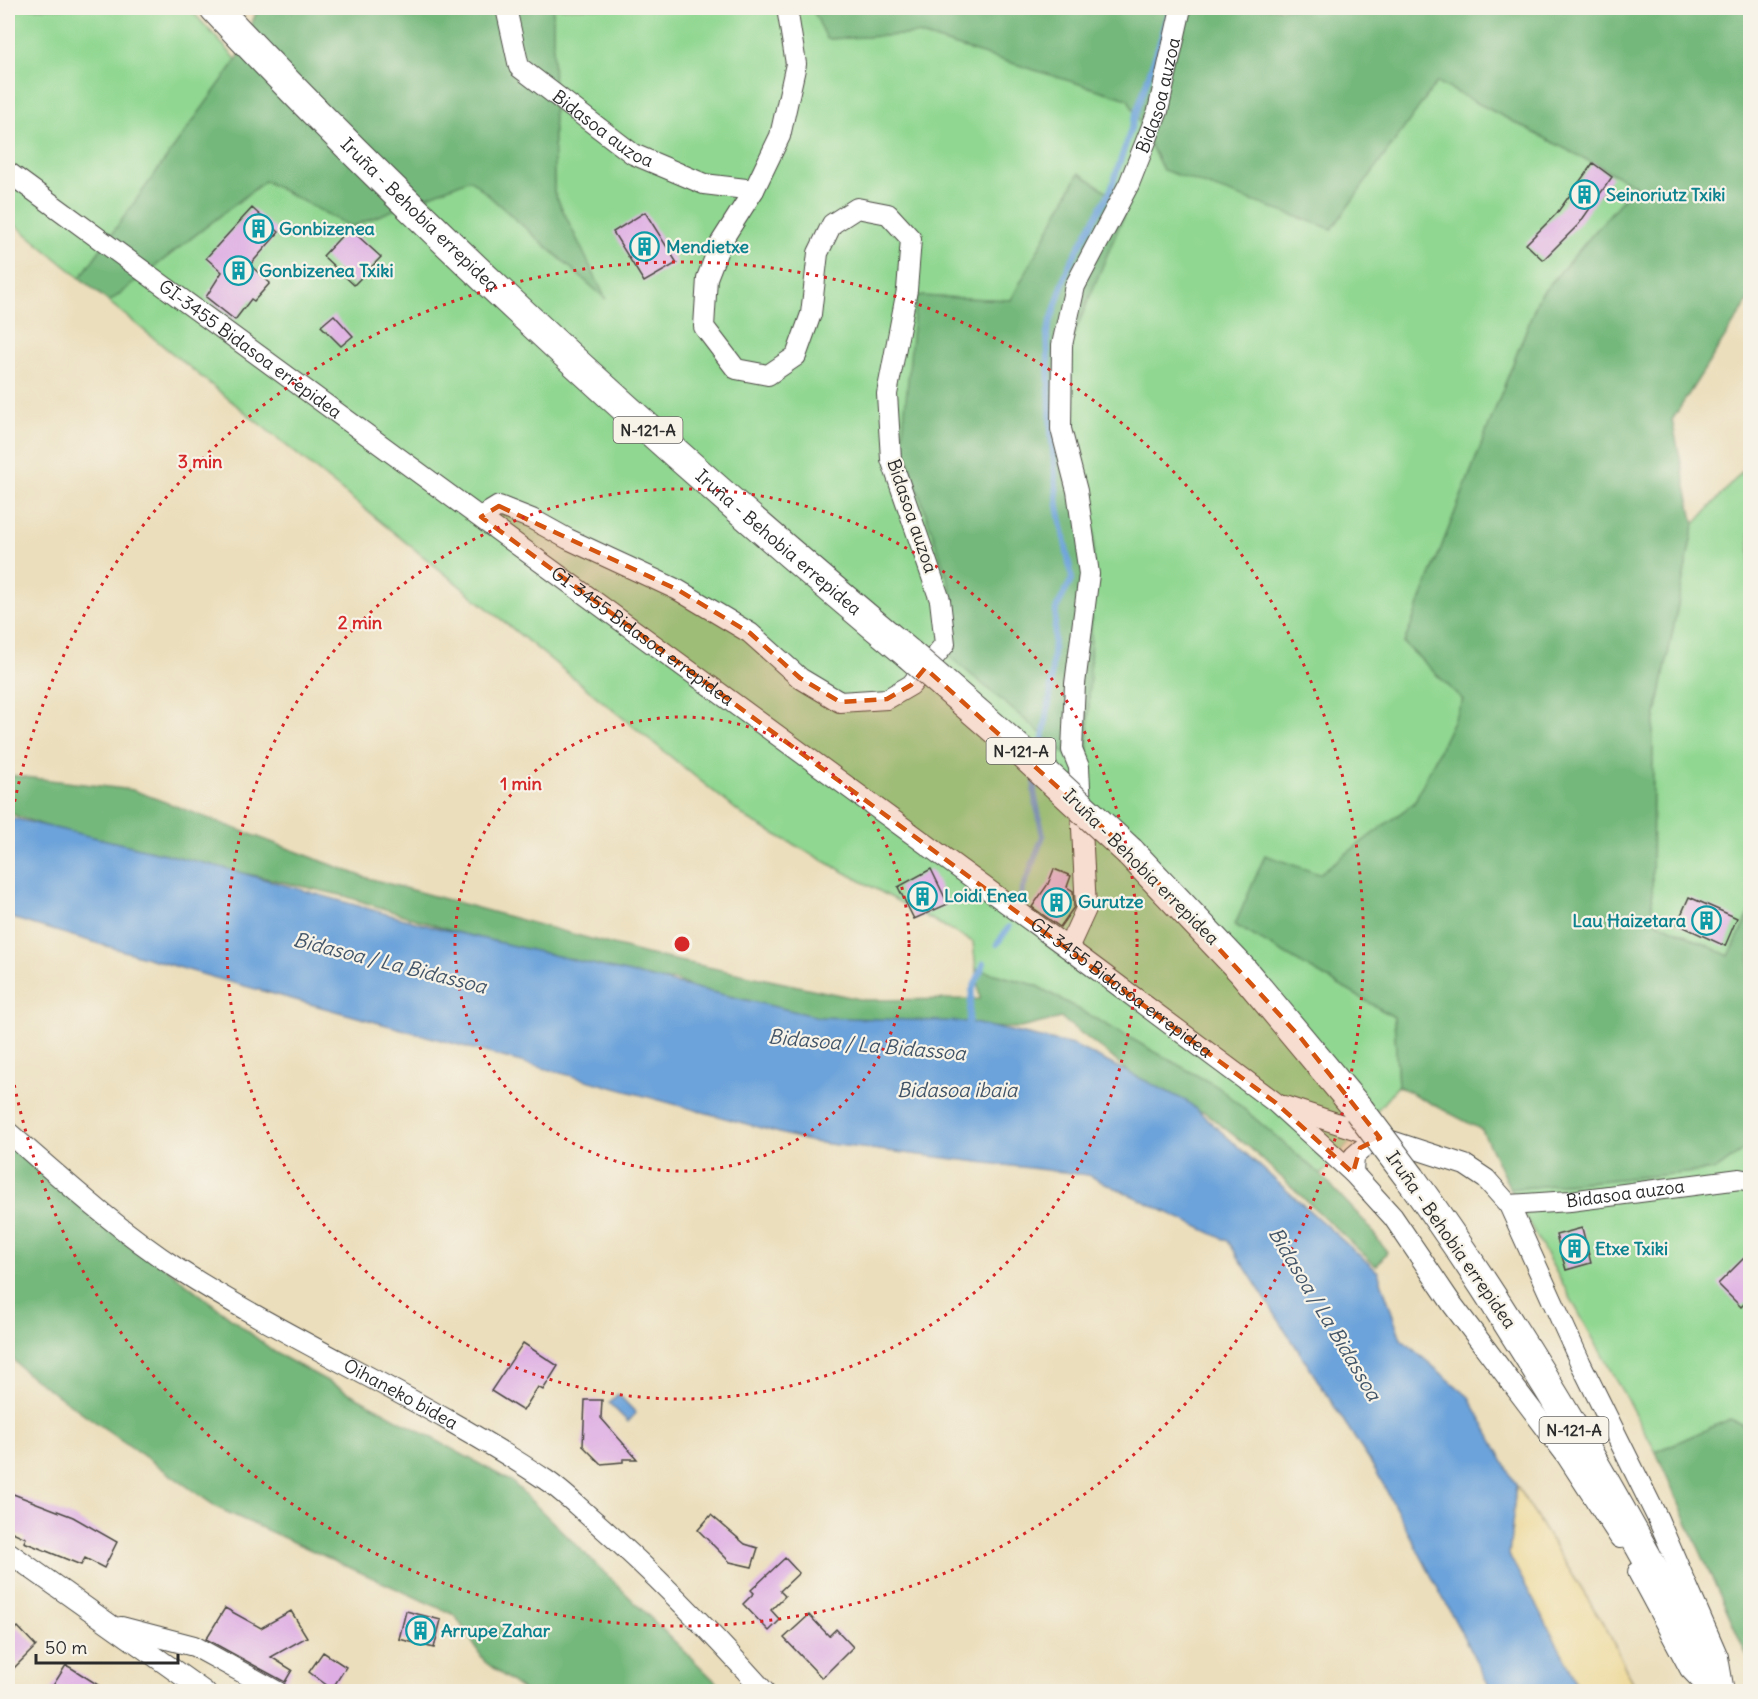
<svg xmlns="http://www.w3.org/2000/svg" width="1758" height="1699" viewBox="0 0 1758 1699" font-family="Delius,sans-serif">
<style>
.green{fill:#90d791;stroke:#5e815e;stroke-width:1.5;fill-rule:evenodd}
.forest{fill:#74b87b;stroke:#507253;stroke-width:1.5}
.sand{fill:#eeda9e;stroke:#8c8264;stroke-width:1.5}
.water{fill:#6ca3da;stroke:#4c6782;stroke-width:1.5}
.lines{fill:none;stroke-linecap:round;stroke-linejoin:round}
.stream{stroke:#6ca3da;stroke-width:6}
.building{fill:#deade3}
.minor-casing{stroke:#484641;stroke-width:22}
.highway-casing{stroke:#484641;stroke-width:32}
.minor{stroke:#fff;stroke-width:20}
.highway{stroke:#fff;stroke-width:30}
.highway-bridge-casing{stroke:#484641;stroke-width:32;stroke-linecap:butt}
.highway-bridge{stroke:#fff;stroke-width:30}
.marked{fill:#d5540f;fill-opacity:0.2;stroke:#d5540f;stroke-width:4.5;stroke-dasharray:12 8;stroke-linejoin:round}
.ring{fill:none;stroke:#d62828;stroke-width:3;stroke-dasharray:3 6}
.labels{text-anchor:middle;stroke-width:4.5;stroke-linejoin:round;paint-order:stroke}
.shield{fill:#f7f3e8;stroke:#686764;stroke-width:1.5}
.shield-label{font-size:16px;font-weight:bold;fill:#2b2b2b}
.street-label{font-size:18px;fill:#2b2b2b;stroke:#f7f3e8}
.culture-label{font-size:18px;font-weight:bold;fill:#0d838f;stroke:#f7f3e8;text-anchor:start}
.water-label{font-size:20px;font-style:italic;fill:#425568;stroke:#f7f3e8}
.centre{fill:#d62828;stroke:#f7f3e8;stroke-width:3}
.ring-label{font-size:18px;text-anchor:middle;font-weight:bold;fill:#d62828;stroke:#f7f3e8;stroke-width:4.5;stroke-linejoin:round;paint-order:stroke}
</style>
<rect width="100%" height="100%" fill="#f7f3e8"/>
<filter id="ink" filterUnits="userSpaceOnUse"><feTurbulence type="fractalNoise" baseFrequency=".0167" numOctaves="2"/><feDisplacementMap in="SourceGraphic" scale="12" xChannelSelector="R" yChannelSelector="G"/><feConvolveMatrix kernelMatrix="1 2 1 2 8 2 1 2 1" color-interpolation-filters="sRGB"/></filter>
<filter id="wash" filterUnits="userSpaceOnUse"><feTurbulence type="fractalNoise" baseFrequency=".008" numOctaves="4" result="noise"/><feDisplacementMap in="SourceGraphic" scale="24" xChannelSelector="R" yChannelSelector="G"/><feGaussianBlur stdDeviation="1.35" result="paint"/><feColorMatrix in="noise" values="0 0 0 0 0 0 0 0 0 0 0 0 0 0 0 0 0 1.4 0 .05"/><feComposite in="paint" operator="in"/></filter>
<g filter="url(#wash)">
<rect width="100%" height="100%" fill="#ebdebc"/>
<path class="green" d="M 8,8 L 189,8 L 237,60 L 80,278 L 8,219 Z
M 553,8 L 812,8 L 828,39 L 918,34 L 1128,99 L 1163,170 L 1437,82 L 1635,185 L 1539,297 L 1404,643 L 1463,700 L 1414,803 L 1319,874 L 1235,925 L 1394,1017 L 1398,1086 L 1321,1175 L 1218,1087 L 1035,985 L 976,969 L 973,942 L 749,820 L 109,302 L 265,181 L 351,227 L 470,179 L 605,298 L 554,192 ZM 1079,173 L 1062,361 L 949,656 L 952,592 L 916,296 L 1011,300 Z
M 1750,463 L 1750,912 L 1729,956 L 1652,920 L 1653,729 L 1694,525 Z
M 1750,1145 L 1750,1428 L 1730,1419 L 1656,1452 L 1510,1189 L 1716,1170 Z"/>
<path class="forest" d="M 258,8 L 553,8 L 554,192 L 606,299 L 470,179 L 351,227 L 265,181 L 109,302 L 80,278 L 237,60 Z
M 812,8 L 1750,8 L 1750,298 L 1672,420 L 1694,525 L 1653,729 L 1652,919 L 1729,956 L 1750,912 L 1750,1145 L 1716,1170 L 1510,1189 L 1482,1130 L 1398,1086 L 1394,1017 L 1235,925 L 1265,855 L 1319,874 L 1414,803 L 1463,700 L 1404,643 L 1539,297 L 1635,185 L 1437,82 L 1332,229 L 1163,170 L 1128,99 L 918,34 L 827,39 Z
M 1079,173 L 1128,205 L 1063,361 L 1094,532 L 1087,772 L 949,656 L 952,592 L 902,442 L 916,296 L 1011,300 Z
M 8,775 L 133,790 L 364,877 L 646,954 L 864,1000 L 980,999 L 976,969 L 1035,985 L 1218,1087 L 1321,1175 L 1365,1222 L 1387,1252 L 1376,1266 L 1250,1148 L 1204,1112 L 1172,1110 L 1107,1053 L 1061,1018 L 1020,1028 L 908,1026 L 777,1019 L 674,980 L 611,983 L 345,896 L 66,833 L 8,813 Z
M 8,1146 L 276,1353 L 511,1481 L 725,1691 L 524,1691 L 485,1662 L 455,1615 L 218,1508 L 26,1373 L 8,1354 Z
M 1730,1419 L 1750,1428 L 1750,1663 L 1656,1452 Z"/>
<path class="sand" d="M 1516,1485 L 1608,1631 L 1636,1691 L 1579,1691 L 1569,1666 L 1509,1555 Z"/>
<path class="water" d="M 8,817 L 221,867 L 429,926 L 819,1017 L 969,1022 L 1073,1045 L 1188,1102 L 1378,1272 L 1401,1339 L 1469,1397 L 1516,1485 L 1509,1555 L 1569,1666 L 1579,1691 L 1492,1691 L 1376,1471 L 1228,1241 L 1088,1175 L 812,1142 L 212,977 L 8,917 Z
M 618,1394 L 636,1413 L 628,1422 L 609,1403 Z"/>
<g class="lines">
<path class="stream" d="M 1040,756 L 1050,697 L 1056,609 L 1072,579 L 1058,506 L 1051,432 L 1047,333 L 1068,267 L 1111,189 L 1171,8
M 1021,894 L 1043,836 L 1034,792 L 1036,778
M 997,944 L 1009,927
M 968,1028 L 972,991 L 984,963"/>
</g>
<g id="blocks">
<path class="building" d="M 1593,163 L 1612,177 L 1579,224 L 1543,260 L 1526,244 L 1557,213 Z
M 252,208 L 279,232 L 250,265 L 270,283 L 254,301 L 251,299 L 235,320 L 206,297 L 222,272 L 206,258 Z
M 645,212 L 677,263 L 644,282 L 613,232 Z
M 349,228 L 381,257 L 354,285 L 323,256 Z
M 334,315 L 353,336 L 341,346 L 321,326 Z
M 931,869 L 948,904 L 914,919 L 898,887 Z
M 1054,869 L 1071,876 L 1067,887 L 1073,891 L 1074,907 L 1060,927 L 1032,907 L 1048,884 Z
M 1689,897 L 1737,918 L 1725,946 L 1677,924 Z
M 1582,1228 L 1591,1263 L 1566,1270 L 1556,1235 Z
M 1750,1252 L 1750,1298 L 1741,1307 L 1718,1284 Z
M 523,1343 L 558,1366 L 543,1390 L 538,1387 L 523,1411 L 491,1391 Z
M 585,1400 L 602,1400 L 601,1418 L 637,1459 L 623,1459 L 623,1462 L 601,1464 L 583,1446 Z
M 8,1492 L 73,1517 L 117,1542 L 104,1568 L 85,1558 L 81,1565 L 24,1542 L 26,1538 L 8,1530 Z
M 711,1515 L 745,1544 L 758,1548 L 752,1567 L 730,1562 L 698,1530 Z
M 785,1558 L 799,1573 L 780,1591 L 785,1596 L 771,1610 L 780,1620 L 769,1631 L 743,1604 L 754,1593 L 751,1590 Z
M 225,1608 L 261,1628 L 291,1611 L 307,1637 L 271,1657 L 292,1670 L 285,1682 L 206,1639 Z
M 406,1611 L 441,1620 L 434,1648 L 399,1639 Z
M 809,1615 L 829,1636 L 836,1629 L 853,1647 L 822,1678 L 784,1638 Z
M 18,1627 L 36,1646 L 8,1674 L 8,1636 Z
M 323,1652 L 346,1667 L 332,1689 L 309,1672 Z
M 66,1665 L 73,1669 L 109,1692 L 49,1692 Z"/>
</g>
</g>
<g filter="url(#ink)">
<use href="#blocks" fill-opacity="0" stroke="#484641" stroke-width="1.5"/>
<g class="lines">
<defs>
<g id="minor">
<path id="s1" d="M 506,8 L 519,67 L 633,154 L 704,184 L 754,190"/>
<path id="s2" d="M 8,172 L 1068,948 L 1276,1103 L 1353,1173 L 1393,1217 L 1452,1304 L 1566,1455 L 1620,1538"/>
<path d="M 481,517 L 499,506 L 532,519 L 568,539 L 678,590 L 750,633 L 800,678 L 840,702 L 887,699 L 911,685 L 945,644 L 940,600 L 891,459 L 887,394 L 907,290 L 911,239 L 888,214 L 857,208 L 832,224 L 818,253 L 811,314 L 796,356 L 768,375 L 736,369 L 704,327 L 707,278 L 721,242 L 754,190 L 780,136 L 796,64 L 787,8"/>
<path id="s3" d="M 1068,948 L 1086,909 L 1079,767 L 1072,750 L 1075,684 L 1089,574 L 1077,491 L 1061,429 L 1062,345 L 1075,286 L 1129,184 L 1158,111 L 1181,8"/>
<path d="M 1284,1106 L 1465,1165 L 1486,1179 L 1509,1205 L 1581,1364 L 1658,1519 L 1718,1657 L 1723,1686"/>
<path id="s4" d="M 8,1132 C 62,1179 117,1229 178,1269 C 297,1345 428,1401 546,1480 C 564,1492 580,1509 597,1523 C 656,1575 712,1633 765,1692"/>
<path d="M 1353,1173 L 1354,1156 L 1376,1137"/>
<path id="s5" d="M 1509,1205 L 1570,1201 L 1740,1179 L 1750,1181"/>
<path d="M 8,1552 L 205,1692"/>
<path d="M 1638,1572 L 1690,1669 L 1707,1687"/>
<path d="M 121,1627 L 194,1646 L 278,1692"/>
</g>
<g id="highway">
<path id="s6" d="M 215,8 C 432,239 666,451 909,654"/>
<path d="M 1130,852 L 1242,970 L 1359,1110"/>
<path d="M 1411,1179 C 1528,1341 1626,1515 1719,1692"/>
</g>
</defs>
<use href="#minor" class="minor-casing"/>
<use href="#highway" class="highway-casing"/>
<use href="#minor" class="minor"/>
<use href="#highway" class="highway"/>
<defs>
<path id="highway-bridge" d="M 909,654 L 1025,755 L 1130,852
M 1359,1110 L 1411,1179"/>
</defs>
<use href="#highway-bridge" class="highway-bridge-casing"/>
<use href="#highway-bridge" class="highway-bridge"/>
</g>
</g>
<path class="marked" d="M 499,506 L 678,590 L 750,633 L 800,678 L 840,702 L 887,699 L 911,685 L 925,668 L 1130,852 L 1300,1037 L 1380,1138 L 1360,1148 L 1353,1173 L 1276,1103 L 481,517 Z"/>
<g class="ring">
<circle cx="682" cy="944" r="227"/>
<circle cx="682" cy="944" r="455"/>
<path d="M8 837A682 682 0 1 1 8 1051"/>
</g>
<defs>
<symbol id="building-ring" viewBox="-11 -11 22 22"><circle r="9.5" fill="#f7f3e8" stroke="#0f9aa8" stroke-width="1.5"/><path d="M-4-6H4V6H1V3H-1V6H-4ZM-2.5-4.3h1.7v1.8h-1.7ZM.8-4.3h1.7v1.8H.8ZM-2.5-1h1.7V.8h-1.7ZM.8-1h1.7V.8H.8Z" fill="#0f9aa8"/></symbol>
</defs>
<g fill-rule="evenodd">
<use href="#building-ring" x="1568" y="178" width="33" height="33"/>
<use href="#building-ring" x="242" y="212" width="33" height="33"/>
<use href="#building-ring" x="628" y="230" width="33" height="33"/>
<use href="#building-ring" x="222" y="254" width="33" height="33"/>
<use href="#building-ring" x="906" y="880" width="33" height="33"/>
<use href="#building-ring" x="1040" y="886" width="33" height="33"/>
<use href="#building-ring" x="1690" y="904" width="33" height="33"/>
<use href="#building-ring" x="1558" y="1232" width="33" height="33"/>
<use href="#building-ring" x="404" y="1614" width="33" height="33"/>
</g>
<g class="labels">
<g class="shield">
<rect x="613.5" y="417" width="69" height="26" rx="4.5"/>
<rect x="986.5" y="738" width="69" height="26" rx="4.5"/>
<rect x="1539.5" y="1417" width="69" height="26" rx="4.5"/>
</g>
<g class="shield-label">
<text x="648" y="436">N-121-A</text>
<text x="1021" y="757">N-121-A</text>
<text x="1574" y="1436">N-121-A</text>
</g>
<g class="street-label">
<text dy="6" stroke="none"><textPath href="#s3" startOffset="882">Bidasoa auzoa</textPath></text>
<text dy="6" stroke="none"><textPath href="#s1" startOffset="165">Bidasoa auzoa</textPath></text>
<text dy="6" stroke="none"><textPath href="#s6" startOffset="291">Iruña - Behobia errepidea</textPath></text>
<text dy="6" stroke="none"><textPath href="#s2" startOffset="300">GI-3455 Bidasoa errepidea</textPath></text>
<text transform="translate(912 516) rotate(71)" y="6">Bidasoa auzoa</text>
<text dy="6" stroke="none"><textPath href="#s6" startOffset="777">Iruña - Behobia errepidea</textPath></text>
<text dy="6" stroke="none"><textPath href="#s2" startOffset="786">GI-3455 Bidasoa errepidea</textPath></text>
<text transform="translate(1141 867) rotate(45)" y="6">Iruña - Behobia errepidea</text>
<text dy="6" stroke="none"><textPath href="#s2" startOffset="1380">GI-3455 Bidasoa errepidea</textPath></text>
<text dy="6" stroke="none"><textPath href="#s5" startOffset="117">Bidasoa auzoa</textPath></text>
<text transform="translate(1451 1240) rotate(55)" y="6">Iruña - Behobia errepidea</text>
<text dy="6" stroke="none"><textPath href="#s4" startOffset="474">Oihaneko bidea</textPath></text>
</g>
<g class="culture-label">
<text x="1606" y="201">Seinoriutz Txiki</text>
<text x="279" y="235">Gonbizenea</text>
<text x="666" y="253">Mendietxe</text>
<text x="259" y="277">Gonbizenea Txiki</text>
<text x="944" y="902">Loidi Enea</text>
<text x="1078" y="908">Gurutze</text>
<text x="1686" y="927" text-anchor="end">Lau Haizetara</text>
<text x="1595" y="1255">Etxe Txiki</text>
<text x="441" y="1637">Arrupe Zahar</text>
</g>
<g class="water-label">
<text transform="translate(390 963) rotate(14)" y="7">Bidasoa / La Bidassoa</text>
<text transform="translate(867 1045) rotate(5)" y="7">Bidasoa / La Bidassoa</text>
<text x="957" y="1097">Bidasoa ibaia</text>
<text transform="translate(1325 1314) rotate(59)" y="7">Bidasoa / La Bidassoa</text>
</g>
</g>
<circle cx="682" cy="944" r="9" class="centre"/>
<g class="ring-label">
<text x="200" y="468">3 min</text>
<text x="360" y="629">2 min</text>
<text x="521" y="790">1 min</text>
</g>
<rect width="1758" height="1699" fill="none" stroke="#f7f3e8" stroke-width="30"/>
<path d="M36 1654v9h142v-9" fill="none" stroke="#2b2b2b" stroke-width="3"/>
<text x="45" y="1654" font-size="18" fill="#2b2b2b" stroke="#f7f3e8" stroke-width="4.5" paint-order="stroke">50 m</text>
</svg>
